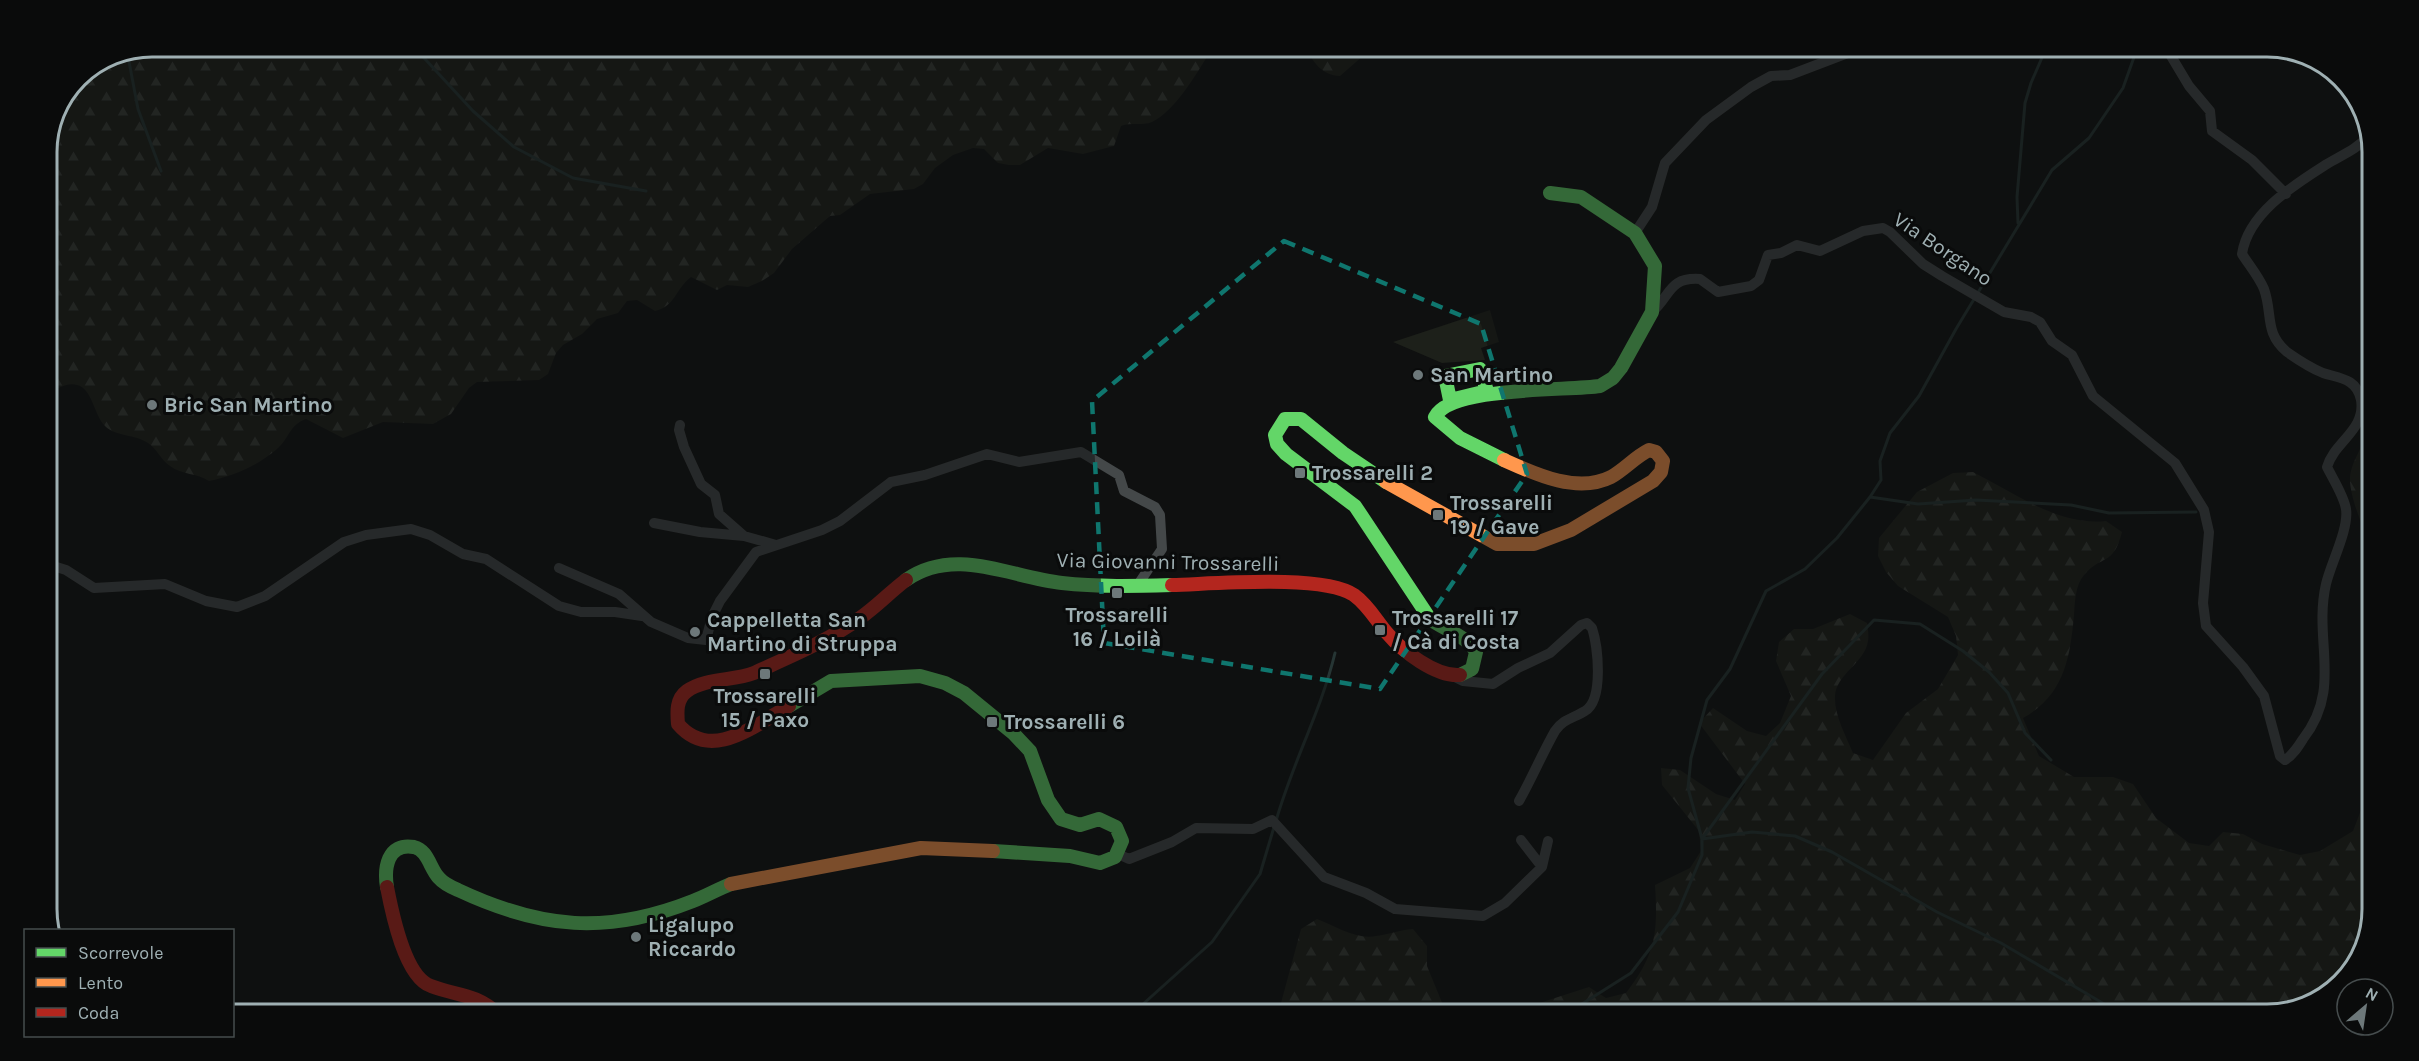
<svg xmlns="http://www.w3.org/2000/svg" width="2419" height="1061" viewBox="0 0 2419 1061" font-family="Karla,sans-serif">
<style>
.green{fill:#1d201a}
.forest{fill:url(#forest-firs)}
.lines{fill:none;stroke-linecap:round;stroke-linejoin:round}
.stream{stroke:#263534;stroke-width:3}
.street{stroke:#444849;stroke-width:10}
.fast{stroke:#63d668;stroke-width:14}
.slow{stroke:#ff974d;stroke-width:14}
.jam{stroke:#b3261e;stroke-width:14}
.marked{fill:none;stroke:#0f766e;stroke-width:4.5;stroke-dasharray:12 8;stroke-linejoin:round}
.poi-dot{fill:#6d787a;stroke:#0a0b0b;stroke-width:2}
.labels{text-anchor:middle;stroke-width:6;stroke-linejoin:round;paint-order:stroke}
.street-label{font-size:21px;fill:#9fb0b3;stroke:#0a0b0b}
.poi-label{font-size:21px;font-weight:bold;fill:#9fb0b3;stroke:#0a0b0b;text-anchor:start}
.rim{fill:none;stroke:#9fb0b3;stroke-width:3}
</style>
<defs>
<pattern id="forest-firs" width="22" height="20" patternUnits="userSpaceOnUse" patternTransform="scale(1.5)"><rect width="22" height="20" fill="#1d201a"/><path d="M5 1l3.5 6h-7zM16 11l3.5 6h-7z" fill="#3b3e39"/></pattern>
</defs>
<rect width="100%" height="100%" fill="#0f1010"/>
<path class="green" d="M 1490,310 L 1499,342 L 1481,348 L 1485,360 L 1442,363 L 1393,342 Z"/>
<path class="forest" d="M 152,46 L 1213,46 L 1213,47 C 1200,68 1176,111 1152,122 C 1143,126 1131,122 1121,126 L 1114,146 L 1083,154 L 1048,148 L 1020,165 L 1009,165 L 998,163 L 984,149 L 973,148 L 953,155 L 935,168 L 923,184 L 914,189 L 870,194 L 840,215 L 830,216 L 792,249 L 774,273 L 762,281 L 748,287 L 727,285 L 717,290 L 691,277 C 676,288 675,307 655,311 L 637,300 L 627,301 L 618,313 L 597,319 L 582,334 L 563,345 L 556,353 L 548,374 L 539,380 L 477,382 L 469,388 L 451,414 L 433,424 L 383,422 L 343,438 L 306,419 C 289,425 289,439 277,449 C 257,466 234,476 209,481 C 197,473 182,475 170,466 C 161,460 157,449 148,443 C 135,434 116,437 105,426 C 94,415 92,388 77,385 C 66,382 56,390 47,394 L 47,145 L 78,77 L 112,54 Z
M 1306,47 L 1383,47 L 1364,55 L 1340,76 C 1323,76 1312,62 1306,47 Z
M 2372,345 L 2372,544 C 2363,531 2349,494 2350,478 C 2351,460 2367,441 2371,422 C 2376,396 2363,368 2372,345 Z
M 1973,472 C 2015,493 2058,526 2106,521 L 2122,532 C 2113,567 2102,554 2084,575 C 2075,586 2075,602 2074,615 C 2070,659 2064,695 2023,718 L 2039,756 L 2074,777 L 2113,777 L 2133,784 L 2156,818 L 2189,843 L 2209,846 L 2223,832 L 2243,834 L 2262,844 L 2300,855 L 2320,851 L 2353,831 L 2372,781 L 2372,909 L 2365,949 L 2326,997 L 2268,1014 L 1521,1014 L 1524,1008 L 1589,987 L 1606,998 L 1626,993 C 1656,954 1658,932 1655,885 L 1690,868 L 1701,851 L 1699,831 L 1662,785 L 1661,768 L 1680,770 L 1716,794 L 1735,800 L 1745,784 L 1699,723 L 1713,708 L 1747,731 L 1766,736 L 1780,723 L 1791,696 L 1776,661 L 1779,642 L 1794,629 L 1813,629 L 1850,614 L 1867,623 C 1868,629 1869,636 1868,641 C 1865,663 1836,674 1835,696 C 1834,715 1846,736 1853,753 L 1873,760 L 1906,713 L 1938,689 L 1958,655 L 1956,636 L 1948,617 L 1898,586 L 1886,572 L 1878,556 L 1879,538 L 1917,492 L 1953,473 Z
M 1317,919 C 1335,926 1357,940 1376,936 C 1390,934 1399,930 1413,929 L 1427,946 L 1427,966 L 1443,1005 L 1442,1014 L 1278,1014 L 1301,929 Z"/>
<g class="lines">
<path class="stream" d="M 413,46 L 473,111 L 514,147 L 573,178 L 646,191
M 127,51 L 138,109 L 161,171
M 2018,223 L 2017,197 L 2025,103 L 2031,83 L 2047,46
M 1870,497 L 1918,504 L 1976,500 L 2071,505 L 2109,513 L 2196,512
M 1276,821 C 1292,764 1321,711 1335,653
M 1702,839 L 1822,674 L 1874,620 L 1920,624 L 1963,651 L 1989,672 L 2008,693 L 2025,733 L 2051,760
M 1702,839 L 1752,832 L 1795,836 L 1832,852 L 1937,912 L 2001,943 L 2121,1014
M 1132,1014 L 1212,942 L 1260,874 L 1274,827
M 1566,1014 L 1631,973 L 1678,912 L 1702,855 L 1702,839 L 1688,788 L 1691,758 L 1707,700 L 1730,669 L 1766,591 L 1805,569 L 1837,538 L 1870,497 L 1881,480 L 1880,461 L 1890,433 L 1919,396 L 1956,329 L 2052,170 L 2089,138 L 2123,88 L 2138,46"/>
<path class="street" d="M 2165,46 L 2189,86 L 2210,111 L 2212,131 L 2252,160 L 2286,194
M 1635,233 L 1652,207 L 1665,163 L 1706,120 L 1751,87 L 1771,76 L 1790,75 L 1866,46
M 1652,312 C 1671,296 1668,277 1700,279 L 1718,292 L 1751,286 L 1759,280 L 1768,255 L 1781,253 L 1797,245 L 1820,251 L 1863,231 L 1883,228 L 1890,232 L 1923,264 L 1942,276 L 2004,312 L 2031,317 L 2040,322 L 2052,341 L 2072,355 L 2093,396 L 2175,463 L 2204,510 L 2209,532 L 2203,603 L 2206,626 L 2243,667 L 2264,696 L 2280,756 L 2285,760 C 2293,755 2298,747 2303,739 C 2343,688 2313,641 2326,584 C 2331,563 2349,529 2346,509 C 2344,496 2333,479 2327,467 C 2334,442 2366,430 2361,400 C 2357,378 2338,378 2323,373 C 2311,368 2297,359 2287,352 C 2264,333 2273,314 2264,289 C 2259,277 2249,265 2242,254 C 2248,213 2294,185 2327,164 C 2342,155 2358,149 2369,135
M 680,425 L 679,430 L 684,447 L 701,484 L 715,495 L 719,514 L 744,536 L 776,545
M 654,523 L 700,532 L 744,536
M 47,564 L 66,570 L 94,588 L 165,584 L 206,601 L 237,607 L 265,596 L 344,542 L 366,535 L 411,529 L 430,535 L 463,554 L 486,559 L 559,606 L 581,612 L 615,612 L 642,616
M 559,568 L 619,594 L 651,622 L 688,638 L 706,640 L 712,617 L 720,601 L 756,552 L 822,530 L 840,521 L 891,482 L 925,475 L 987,454 L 1019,462 L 1081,452 L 1119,475 L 1124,491 L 1155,507 L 1160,515 L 1162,549 L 1137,586
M 1455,677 L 1463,681 L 1493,684 L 1518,668 L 1550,653 L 1581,625 L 1587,623 L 1592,628 C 1598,646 1604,700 1585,711 C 1574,718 1563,719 1555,731 C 1542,754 1532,778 1519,801
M 1521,840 L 1542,867
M 1118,854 L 1129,859 L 1172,842 L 1196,828 L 1253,829 L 1272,820 L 1324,877 L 1366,893 L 1395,909 L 1483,916 L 1505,903 L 1542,867 L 1548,841"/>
<path class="fast" d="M 1480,369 L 1487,391 L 1450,400 L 1445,376 Z
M 1504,460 L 1460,438 L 1435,417 C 1450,386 1567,391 1600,386 L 1613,378 L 1621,368 L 1652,312 L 1655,266 L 1635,233 L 1581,197 L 1550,193
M 1386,482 L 1343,453 L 1301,419 L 1285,419 L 1275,435 L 1277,444 L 1286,454 L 1355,506 L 1430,619 C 1445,630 1467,636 1476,652 L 1472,669 L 1460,675
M 906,580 C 955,546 1009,577 1062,583 C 1098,587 1135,586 1172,585
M 789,706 L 831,681 L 920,676 L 945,683 L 964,693 L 1013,733 L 1030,751 L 1048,800 L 1061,819 L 1080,825 L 1099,819 L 1116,827 L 1122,841 L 1115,857 L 1100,863 L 1070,856 L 993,851
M 387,887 C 384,869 387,842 414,847 C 428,850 430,869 439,878 C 444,884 451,887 458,890 C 541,929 607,935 693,901 C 706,896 718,889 731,884"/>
<path class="slow" d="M 1386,482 L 1497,544 L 1534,544 L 1571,530 L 1653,481 L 1661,472 L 1663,461 L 1656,452 L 1649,450 C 1635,457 1625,469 1611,477 C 1577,494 1535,474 1504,460
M 731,884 L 921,848 L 993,851"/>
<path class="jam" d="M 1172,585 C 1212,584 1323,574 1354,595 C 1368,605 1376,620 1387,633 C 1402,651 1436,677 1460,675
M 789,706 C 755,725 711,763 678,724 C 677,712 676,699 687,691 C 705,678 733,681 754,673 C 789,657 828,641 860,618 C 876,607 890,592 906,580
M 387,887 C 392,913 405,977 431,986 C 457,996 475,993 498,1014"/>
</g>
<path d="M0 0H2419V1061H0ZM 1284,241 L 1481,324 L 1527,474 L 1380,689 L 1104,643 L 1092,401 Z" fill="#0f1010" fill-opacity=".55" fill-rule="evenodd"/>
<path class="marked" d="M 1284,241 L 1481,324 L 1527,474 L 1380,689 L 1104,643 L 1092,401 Z"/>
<g class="poi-dot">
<circle cx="1418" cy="375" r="6"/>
<circle cx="152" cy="405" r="6"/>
<rect x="1294" y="467" width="12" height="12" rx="3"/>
<rect x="1432" y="509" width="12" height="12" rx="3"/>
<rect x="1111" y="587" width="12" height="12" rx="3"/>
<rect x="1374" y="624" width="12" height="12" rx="3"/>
<circle cx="695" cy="632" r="6"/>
<rect x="759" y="668" width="12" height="12" rx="3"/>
<rect x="986" y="716" width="12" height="12" rx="3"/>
<circle cx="636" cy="937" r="6"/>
</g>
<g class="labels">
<g class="street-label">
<text transform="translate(1943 249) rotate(34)" y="7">Via Borgano</text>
<text transform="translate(1168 562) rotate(1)" y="7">Via Giovanni Trossarelli</text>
</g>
<g class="poi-label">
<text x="1430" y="382">San Martino</text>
<text x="164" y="412">Bric San Martino</text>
<text x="1312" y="480">Trossarelli 2</text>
<text x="1450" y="510">Trossarelli<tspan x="1450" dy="24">19 / Gave</tspan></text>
<text x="1117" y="622" text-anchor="middle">Trossarelli<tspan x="1117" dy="24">16 / Loilà</tspan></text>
<text x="1392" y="625">Trossarelli 17<tspan x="1392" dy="24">/ Cà di Costa</tspan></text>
<text x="707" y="627">Cappelletta San<tspan x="707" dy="24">Martino di Struppa</tspan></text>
<text x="765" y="703" text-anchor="middle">Trossarelli<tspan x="765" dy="24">15 / Paxo</tspan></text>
<text x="1004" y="729">Trossarelli 6</text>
<text x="648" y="932">Ligalupo<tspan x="648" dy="24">Riccardo</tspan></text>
</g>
</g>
<path d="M0 0H2419V1061H0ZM152 57H2267A95 95 0 0 1 2362 152V909A95 95 0 0 1 2267 1004H152A95 95 0 0 1 57 909V152A95 95 0 0 1 152 57Z" fill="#0a0b0b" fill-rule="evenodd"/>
<path class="rim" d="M152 57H2267A95 95 0 0 1 2362 152V909A95 95 0 0 1 2267 1004H152A95 95 0 0 1 57 909V152A95 95 0 0 1 152 57Z"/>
<rect x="24" y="929" width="210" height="108" fill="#0a0b0b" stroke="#464d4e" stroke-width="1.5"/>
<rect x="36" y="948" width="30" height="9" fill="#63d668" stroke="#464d4e" stroke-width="1.5"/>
<text x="78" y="959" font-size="18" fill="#9fb0b3">Scorrevole</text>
<rect x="36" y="978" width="30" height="9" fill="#ff974d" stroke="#464d4e" stroke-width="1.5"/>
<text x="78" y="989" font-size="18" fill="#9fb0b3">Lento</text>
<rect x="36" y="1008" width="30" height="9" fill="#b3261e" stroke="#464d4e" stroke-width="1.5"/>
<text x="78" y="1019" font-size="18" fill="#9fb0b3">Coda</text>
<g transform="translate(2365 1007) rotate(29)"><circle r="28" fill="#0a0b0b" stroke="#464d4e" stroke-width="1.5"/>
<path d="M0-4.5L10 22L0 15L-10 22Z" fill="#6d787a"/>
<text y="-9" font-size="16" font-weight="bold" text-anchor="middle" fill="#9fb0b3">N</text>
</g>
</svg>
